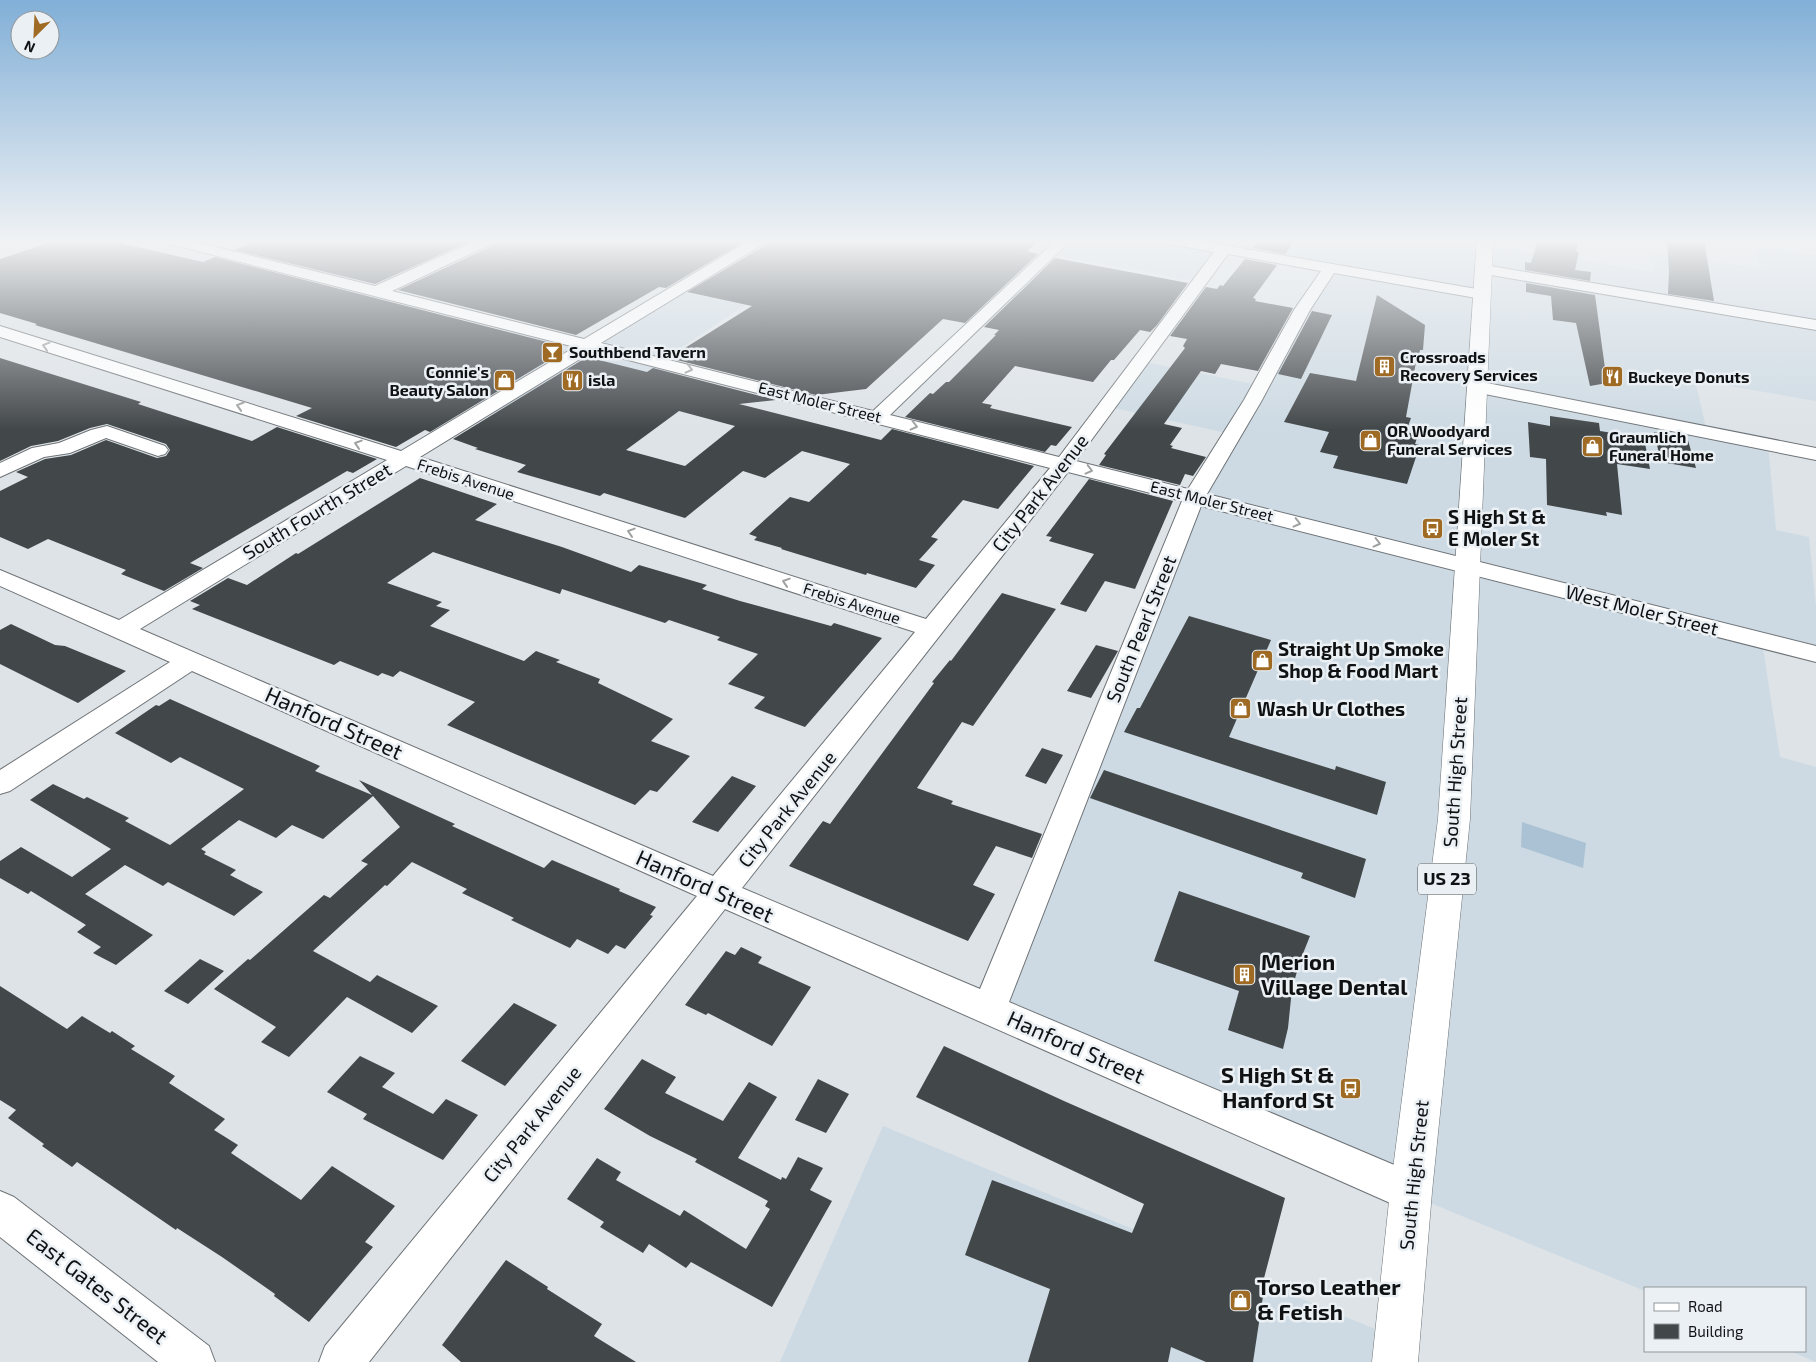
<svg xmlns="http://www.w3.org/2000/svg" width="1816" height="1362" viewBox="0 0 1816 1362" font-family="'Exo 2',sans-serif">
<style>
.built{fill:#cddae3}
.green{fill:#aac2d3}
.building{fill:#42474a;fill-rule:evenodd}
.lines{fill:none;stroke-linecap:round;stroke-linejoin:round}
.street-casing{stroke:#6e7377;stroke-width:2}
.primary-casing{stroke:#6e7377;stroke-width:1}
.street{fill:#fff;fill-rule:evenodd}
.primary{fill:#fff;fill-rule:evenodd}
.oneway{stroke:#9fa0a0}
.labels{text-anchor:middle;stroke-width:5;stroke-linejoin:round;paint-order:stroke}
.far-poi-label{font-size:16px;font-weight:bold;fill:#0f1112;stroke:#eaf0f4;text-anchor:start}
.far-street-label{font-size:16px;fill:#0f1112;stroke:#eaf0f4}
.shield{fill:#eaf0f4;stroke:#515456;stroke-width:1}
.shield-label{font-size:18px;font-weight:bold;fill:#0f1112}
.street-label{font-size:19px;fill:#0f1112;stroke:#eaf0f4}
.poi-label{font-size:19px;font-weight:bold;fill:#0f1112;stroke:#eaf0f4;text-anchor:start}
.near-street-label{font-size:22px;fill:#0f1112;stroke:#eaf0f4}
.near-poi-label{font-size:22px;font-weight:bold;fill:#0f1112;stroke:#eaf0f4;text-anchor:start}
</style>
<rect width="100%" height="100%" fill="#dde3e7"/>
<path class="built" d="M 1064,240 L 1487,240 L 1486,246 L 1654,272 L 1649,252 L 1762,269 L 1752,247 L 1816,255 L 1816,401 L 1695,380 L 1707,432 L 1768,444 L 1776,530 L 1809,537 L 1816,607 L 1816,650 L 1761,636 L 1780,757 L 1816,767 L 1816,1362 L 1790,1351 L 1805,1351 L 1805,1288 L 1645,1288 L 1645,1291 L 1406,1193 L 989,1011 L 1151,600 L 1231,434 L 1105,406 L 1140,361 L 1253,384 L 1327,268 L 1227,250 L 1202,282 L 1048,254 Z
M 676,291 L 745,305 L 658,363 L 681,370 L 584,436 L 486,409 L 494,404 L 417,381 L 520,330 L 585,346 Z
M 883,1126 L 1392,1336 L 1390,1362 L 780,1362 Z"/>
<path class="green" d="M 1522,822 L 1586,843 L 1583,868 L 1521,847 Z"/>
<path class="building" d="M 57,240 L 106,240 L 203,262 L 215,257 L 559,345 L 553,348 L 564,351 L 430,432 L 425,430 L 396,447 L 296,416 L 312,408 L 35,325 L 37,324 L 0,313 L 0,259 Z
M 260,240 L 473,240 L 375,284 L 234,250 Z
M 497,240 L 747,240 L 666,288 L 659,287 L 576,335 L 398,290 L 494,245 Z
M 769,240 L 1039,240 L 1027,251 L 1038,254 L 965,323 L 943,319 L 866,389 L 816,395 L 669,358 L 752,306 L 687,292 L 766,245 Z
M 1260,240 L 1295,240 L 1285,254 L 1253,248 Z
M 1538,240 L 1578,242 L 1576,251 L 1579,252 L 1575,270 L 1591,272 L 1590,281 L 1525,270 L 1525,262 L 1531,263 Z
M 1667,240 L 1704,240 L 1714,301 L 1668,294 L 1669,271 Z
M 1055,258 L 1188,283 L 1157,325 L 1150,332 L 1140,330 L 1114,360 L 1111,360 L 1093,382 L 1015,366 L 982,403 L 992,405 L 990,408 L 1072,427 L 1056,446 L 1051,445 L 1045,452 L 905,417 L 930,393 L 933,394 L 946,382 L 949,382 L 996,335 L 994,335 L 999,330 L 984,327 Z
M 1245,259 L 1277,265 L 1253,298 L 1256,299 L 1255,301 L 1293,308 L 1258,371 L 1221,364 L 1215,374 L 1201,371 L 1164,424 L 1182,428 L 1170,445 L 1173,446 L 1171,448 L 1206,457 L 1193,476 L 1185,474 L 1180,485 L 1099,465 L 1106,455 L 1104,454 L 1185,348 L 1183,346 L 1187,339 L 1170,336 L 1206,287 L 1217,289 L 1220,285 L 1223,286 Z
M 1526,283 L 1595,295 L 1607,383 L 1590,386 L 1576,323 L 1553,320 L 1551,296 L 1526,292 Z
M 1377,295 L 1425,325 L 1423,350 L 1420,350 L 1418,362 L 1416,362 L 1406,417 L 1411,418 L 1406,432 L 1418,435 L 1415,444 L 1420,445 L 1407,484 L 1333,468 L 1338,456 L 1320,452 L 1329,432 L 1284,422 L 1310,373 L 1356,381 Z
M 1312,311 L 1332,315 L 1301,379 L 1278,374 Z
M 587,357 L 647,372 L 653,368 L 776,400 L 739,404 L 881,440 L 892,429 L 1034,466 L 998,509 L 963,500 L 931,537 L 938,539 L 919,560 L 935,565 L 916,588 L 867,573 L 866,575 L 781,549 L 782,548 L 754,540 L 757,537 L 749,534 L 790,497 L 809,502 L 850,464 L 802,451 L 765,478 L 743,471 L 685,518 L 604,493 L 600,496 L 517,472 L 526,465 L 475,449 L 478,448 L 453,439 ZM 679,411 L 735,426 L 685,466 L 626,450 Z
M 0,358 L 141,402 L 138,404 L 252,441 L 277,427 L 377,459 L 353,473 L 347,471 L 190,563 L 203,568 L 164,591 L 121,574 L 126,570 L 48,539 L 28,549 L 0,537 L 0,491 L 28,477 L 16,472 L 45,459 L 71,455 L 106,440 L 157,458 L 166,456 L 170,450 L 166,444 L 107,424 L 90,428 L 58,441 L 31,446 L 0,461 Z
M 1550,416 L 1599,423 L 1600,431 L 1644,438 L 1650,469 L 1617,464 L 1622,515 L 1606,512 L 1607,516 L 1547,505 L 1546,459 L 1530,457 L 1528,422 L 1550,426 Z
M 1654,432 L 1687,437 L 1696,468 L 1661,462 Z
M 420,478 L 497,504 L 475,520 L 562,547 L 631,572 L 639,565 L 707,585 L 702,589 L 740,601 L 831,626 L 834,623 L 882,638 L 805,727 L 754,708 L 765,697 L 728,684 L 758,654 L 717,640 L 720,637 L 669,620 L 665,623 L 562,589 L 560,594 L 433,552 L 387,583 L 442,602 L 436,606 L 450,610 L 430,626 L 524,661 L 536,651 L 560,660 L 556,662 L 600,679 L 598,683 L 673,719 L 651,741 L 690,756 L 657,792 L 650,790 L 635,805 L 447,725 L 475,702 L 400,671 L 393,677 L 382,673 L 378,676 L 340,661 L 334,665 L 192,609 L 200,605 L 190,601 L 228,578 L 247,585 L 296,553 L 298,554 Z
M 1089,479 L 1173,501 L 1135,589 L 1105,581 L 1086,612 L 1060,604 L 1094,554 L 1049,541 L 1052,537 L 1046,536 Z
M 1002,593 L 1056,609 L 973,726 L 962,722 L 917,788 L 953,801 L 951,804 L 1042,834 L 1032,858 L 996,846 L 973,885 L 995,894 L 968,941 L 789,866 L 823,821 L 830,824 L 934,683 L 932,682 L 950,660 L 951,661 Z
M 1189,616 L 1271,640 L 1229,737 L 1335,770 L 1336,766 L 1386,782 L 1377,815 L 1124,732 L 1137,708 L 1140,708 Z
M 11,624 L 55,645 L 65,646 L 126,671 L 78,703 L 0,664 L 0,630 Z
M 1096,645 L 1118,651 L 1091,698 L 1067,691 Z
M 170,699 L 320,766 L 315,771 L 372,795 L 359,780 L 455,824 L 452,826 L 544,868 L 552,860 L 620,889 L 619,891 L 656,907 L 650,915 L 653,916 L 625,949 L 616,945 L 608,954 L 577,939 L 570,948 L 511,920 L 514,918 L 462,893 L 467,889 L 412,862 L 387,886 L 385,885 L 313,951 L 370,982 L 377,975 L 438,1006 L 412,1033 L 347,997 L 289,1057 L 261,1042 L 276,1027 L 214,989 L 248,959 L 250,960 L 324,895 L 330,898 L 368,864 L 361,861 L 400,827 L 373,796 L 323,839 L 292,825 L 276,838 L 239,820 L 201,849 L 206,852 L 204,854 L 236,870 L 230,875 L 263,892 L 234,916 L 168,882 L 163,886 L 125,865 L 85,894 L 153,935 L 116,965 L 93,953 L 101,947 L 77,932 L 86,925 L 31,891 L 28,894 L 0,878 L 0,861 L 21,847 L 72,877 L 111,849 L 30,800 L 53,784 L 84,799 L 87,797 L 129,818 L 125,821 L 170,845 L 244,789 L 180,757 L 171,763 L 115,733 L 156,705 L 159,706 Z
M 1042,748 L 1063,755 L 1046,784 L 1025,776 Z
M 1104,770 L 1366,859 L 1355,898 L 1301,878 L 1303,873 L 1090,798 Z
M 732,776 L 756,786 L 718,832 L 692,822 Z
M 1179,891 L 1310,936 L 1300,961 L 1292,989 L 1288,1028 L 1283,1049 L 1228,1030 L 1239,991 L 1154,961 Z
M 741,947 L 762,957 L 758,963 L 811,987 L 772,1046 L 708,1013 L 706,1015 L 685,1005 L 726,951 L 735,955 Z
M 200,959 L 224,971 L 188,1004 L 164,991 Z
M 0,986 L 67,1029 L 82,1016 L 110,1033 L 112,1031 L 135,1046 L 131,1049 L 175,1076 L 169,1083 L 225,1119 L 214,1130 L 238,1145 L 231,1153 L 301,1200 L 332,1166 L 395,1206 L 365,1242 L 373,1247 L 309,1322 L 274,1296 L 275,1294 L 222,1257 L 177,1228 L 176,1230 L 77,1162 L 72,1167 L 42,1146 L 44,1144 L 8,1118 L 16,1110 L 0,1100 Z
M 514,1003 L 557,1025 L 505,1086 L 461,1061 Z
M 944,1046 L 1064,1101 L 1285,1198 L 1263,1282 L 1265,1283 L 1253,1362 L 1206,1362 L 1171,1347 L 1168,1362 L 1028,1362 L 1050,1289 L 965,1255 L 992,1180 L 1132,1233 L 1144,1204 L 916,1097 Z
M 360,1056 L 395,1073 L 382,1087 L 433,1114 L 446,1099 L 478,1115 L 443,1160 L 363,1119 L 367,1114 L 327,1092 Z
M 642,1059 L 676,1077 L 665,1093 L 723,1121 L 749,1082 L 777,1097 L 738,1158 L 781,1180 L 782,1177 L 786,1179 L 798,1157 L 823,1168 L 810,1190 L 832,1201 L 772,1307 L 691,1262 L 686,1268 L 649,1244 L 643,1253 L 600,1227 L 604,1222 L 567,1199 L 597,1158 L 621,1172 L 616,1180 L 680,1216 L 684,1210 L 746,1249 L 770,1209 L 765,1206 L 768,1201 L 695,1162 L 697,1159 L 650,1136 L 604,1109 Z
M 818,1079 L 849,1094 L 826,1133 L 795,1120 Z
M 506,1260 L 548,1287 L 547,1289 L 602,1324 L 594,1336 L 636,1362 L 461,1362 L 442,1345 Z"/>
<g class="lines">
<defs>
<path id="street" d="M 164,240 L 187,240 L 375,286 L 477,240 L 495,240 L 493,243 L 392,291 L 584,339 L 750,240 L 767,240 L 765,243 L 601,343 L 873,411 L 1056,240 L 1071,240 L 890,415 L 1059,457 L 1214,252 L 1170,244 L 1165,243 L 1163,240 L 1194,240 L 1488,291 L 1490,294 L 1488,297 L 1482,299 L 1334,273 L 1310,310 L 1262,400 L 1207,494 L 1816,646 L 1816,662 L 1201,506 L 1009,1002 L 1425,1178 L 1431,1192 L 1425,1206 L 1411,1212 L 1397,1206 L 725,909 L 369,1362 L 319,1362 L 325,1346 L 697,896 L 192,671 L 10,791 L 0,794 L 0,770 L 170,662 L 0,586 L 0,570 L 119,620 L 387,460 L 0,337 L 0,326 L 401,451 L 575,347 L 166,243 ZM 1228,254 L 1321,271 L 1294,310 L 1244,400 L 1188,489 L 1076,461 ZM 593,351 L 1050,468 L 926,619 L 420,457 ZM 406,466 L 915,632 L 713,876 L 140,629 ZM 1068,472 L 1182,501 L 980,989 L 742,888 Z
M 1484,265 L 1816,320 L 1816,330 L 1479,273 L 1476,270 L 1479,267 Z
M 1477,381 L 1816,448 L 1816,460 L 1470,391 L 1468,387 L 1470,383 Z
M 107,426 L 165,446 L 168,450 L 165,454 L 158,456 L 106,438 L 70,453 L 44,457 L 0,477 L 0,463 L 32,448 L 59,443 L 91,430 Z
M 0,1191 L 14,1197 L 209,1346 L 215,1362 L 158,1362 L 0,1237 Z"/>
<path id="primary" d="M 1477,240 L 1493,240 L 1470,819 L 1432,1192 L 1418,1362 L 1372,1362 L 1390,1192 L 1438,819 Z"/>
</defs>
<use href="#street" class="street-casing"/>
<use href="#primary" class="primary-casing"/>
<use href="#street" class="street"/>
<use href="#primary" class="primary"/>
</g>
<defs><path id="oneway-chevron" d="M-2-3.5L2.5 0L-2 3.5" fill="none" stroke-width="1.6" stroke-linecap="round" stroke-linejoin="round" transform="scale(1.25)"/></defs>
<g class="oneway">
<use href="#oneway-chevron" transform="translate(46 346) rotate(-163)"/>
<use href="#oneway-chevron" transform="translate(689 369) rotate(14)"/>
<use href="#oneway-chevron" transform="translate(240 406) rotate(-163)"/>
<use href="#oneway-chevron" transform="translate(914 426) rotate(14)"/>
<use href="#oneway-chevron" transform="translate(358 444) rotate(-162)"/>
<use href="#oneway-chevron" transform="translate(1089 470) rotate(14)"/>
<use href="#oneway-chevron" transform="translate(1297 523) rotate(14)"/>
<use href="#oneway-chevron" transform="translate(631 532) rotate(-162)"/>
<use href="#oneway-chevron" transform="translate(1377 543) rotate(14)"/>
<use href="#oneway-chevron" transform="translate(786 582) rotate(-162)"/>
</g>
<linearGradient id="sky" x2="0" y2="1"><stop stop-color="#81afd7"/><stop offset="0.56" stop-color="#f0f2f4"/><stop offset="1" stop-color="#f0f2f4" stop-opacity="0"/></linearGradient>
<rect width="1816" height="430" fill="url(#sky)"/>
<defs>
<symbol id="bar-square" viewBox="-11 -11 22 22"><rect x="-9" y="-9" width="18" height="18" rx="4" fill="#9f6a23" stroke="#eaf0f4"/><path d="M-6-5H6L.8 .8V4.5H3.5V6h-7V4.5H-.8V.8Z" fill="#fff"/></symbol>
<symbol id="building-square" viewBox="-11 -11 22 22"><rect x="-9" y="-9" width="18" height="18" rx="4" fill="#9f6a23" stroke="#eaf0f4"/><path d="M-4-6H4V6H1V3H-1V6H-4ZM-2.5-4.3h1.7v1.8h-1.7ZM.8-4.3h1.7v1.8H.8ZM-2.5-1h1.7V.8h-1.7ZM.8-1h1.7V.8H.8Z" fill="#fff"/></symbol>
<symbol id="restaurant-square" viewBox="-11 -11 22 22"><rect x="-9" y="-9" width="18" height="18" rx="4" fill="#9f6a23" stroke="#eaf0f4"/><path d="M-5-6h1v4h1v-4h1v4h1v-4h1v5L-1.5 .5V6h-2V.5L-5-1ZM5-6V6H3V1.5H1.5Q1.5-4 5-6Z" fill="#fff"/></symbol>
<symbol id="shop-square" viewBox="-11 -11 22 22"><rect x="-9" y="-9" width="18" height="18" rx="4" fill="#9f6a23" stroke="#eaf0f4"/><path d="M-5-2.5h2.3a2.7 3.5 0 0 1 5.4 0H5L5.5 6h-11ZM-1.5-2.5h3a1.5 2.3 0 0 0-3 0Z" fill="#fff"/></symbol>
<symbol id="bus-square" viewBox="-11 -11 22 22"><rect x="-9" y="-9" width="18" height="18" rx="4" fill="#9f6a23" stroke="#eaf0f4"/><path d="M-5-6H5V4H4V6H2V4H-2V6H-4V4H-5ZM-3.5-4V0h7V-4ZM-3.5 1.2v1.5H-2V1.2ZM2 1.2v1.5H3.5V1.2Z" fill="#fff"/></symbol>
</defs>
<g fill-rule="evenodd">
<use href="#bar-square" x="540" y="340" width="25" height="25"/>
<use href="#building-square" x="1372" y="354" width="25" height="25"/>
<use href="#restaurant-square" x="1600" y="364" width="25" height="25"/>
<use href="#restaurant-square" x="560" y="368" width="25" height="25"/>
<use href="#shop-square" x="492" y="368" width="25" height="25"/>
<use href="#shop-square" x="1358" y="428" width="25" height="25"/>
<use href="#shop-square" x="1580" y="434" width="25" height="25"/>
<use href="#bus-square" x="1420" y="516" width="25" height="25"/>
<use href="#shop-square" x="1250" y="648" width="25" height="25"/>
<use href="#shop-square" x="1228" y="696" width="25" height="25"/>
<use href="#building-square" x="1232" y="962" width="25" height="25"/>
<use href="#bus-square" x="1338" y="1076" width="25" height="25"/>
<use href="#shop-square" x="1228" y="1288" width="25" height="25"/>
</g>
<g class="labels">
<g class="far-poi-label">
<text x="569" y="358">Southbend Tavern</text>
<text x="1400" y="363">Crossroads<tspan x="1400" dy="18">Recovery Services</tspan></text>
<text x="489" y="378" text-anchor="end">Connie's<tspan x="489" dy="18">Beauty Salon</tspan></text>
<text x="1628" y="383">Buckeye Donuts</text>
<text x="588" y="386">isla</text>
<text x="1387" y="437">OR Woodyard<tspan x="1387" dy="18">Funeral Services</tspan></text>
<text x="1609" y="443">Graumlich<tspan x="1609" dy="18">Funeral Home</tspan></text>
</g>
<g class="far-street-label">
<text transform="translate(820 402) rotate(14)" y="6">East Moler Street</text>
<text transform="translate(466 479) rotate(18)" y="6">Frebis Avenue</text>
<text transform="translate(1212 501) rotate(14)" y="6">East Moler Street</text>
<text transform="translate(852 603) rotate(18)" y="6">Frebis Avenue</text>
</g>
<rect class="shield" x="1418" y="863.5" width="58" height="31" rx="4"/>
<g class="shield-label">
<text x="1447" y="885">US 23</text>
</g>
<g class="street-label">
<text transform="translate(1040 493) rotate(-52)" y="7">City Park Avenue</text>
<text transform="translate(317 511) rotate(-31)" y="7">South Fourth Street</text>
<text transform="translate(1642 610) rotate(14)" y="7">West Moler Street</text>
<text transform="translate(1141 629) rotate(-68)" y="7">South Pearl Street</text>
<text transform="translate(1455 772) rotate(-86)" y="7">South High Street</text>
<text transform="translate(787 809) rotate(-51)" y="7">City Park Avenue</text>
<text transform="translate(532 1124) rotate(-51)" y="7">City Park Avenue</text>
<text transform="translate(1414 1175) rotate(-84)" y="7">South High Street</text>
</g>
<g class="poi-label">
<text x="1448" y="524">S High St &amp;<tspan x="1448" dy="22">E Moler St</tspan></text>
<text x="1278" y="656">Straight Up Smoke<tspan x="1278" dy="22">Shop &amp; Food Mart</tspan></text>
<text x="1257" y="716">Wash Ur Clothes</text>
</g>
<g class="near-street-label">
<text transform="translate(334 723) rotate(24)" y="8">Hanford Street</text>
<text transform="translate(705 886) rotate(24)" y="8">Hanford Street</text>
<text transform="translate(1076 1047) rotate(24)" y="8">Hanford Street</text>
<text transform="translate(97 1286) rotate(38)" y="8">East Gates Street</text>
</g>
<g class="near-poi-label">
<text x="1261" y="970">Merion<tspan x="1261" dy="25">Village Dental</tspan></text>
<text x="1334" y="1083" text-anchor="end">S High St &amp;<tspan x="1334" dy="25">Hanford St</tspan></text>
<text x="1257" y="1295">Torso Leather<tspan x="1257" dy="25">&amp; Fetish</tspan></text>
</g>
</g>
<rect x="1644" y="1287" width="162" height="65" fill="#eaf0f4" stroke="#92979a"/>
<rect x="1654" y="1303" width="25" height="8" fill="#ffffff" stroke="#92979a"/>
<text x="1688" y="1312" font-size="15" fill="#0f1112">Road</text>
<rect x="1654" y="1324" width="25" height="15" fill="#42474a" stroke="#92979a"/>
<text x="1688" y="1337" font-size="15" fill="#0f1112">Building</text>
<g transform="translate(35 35) rotate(204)"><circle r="24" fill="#eaf0f4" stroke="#92979a"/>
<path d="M0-4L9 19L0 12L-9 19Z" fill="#9f6a23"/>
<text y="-8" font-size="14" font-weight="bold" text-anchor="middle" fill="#0f1112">N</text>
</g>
</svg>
